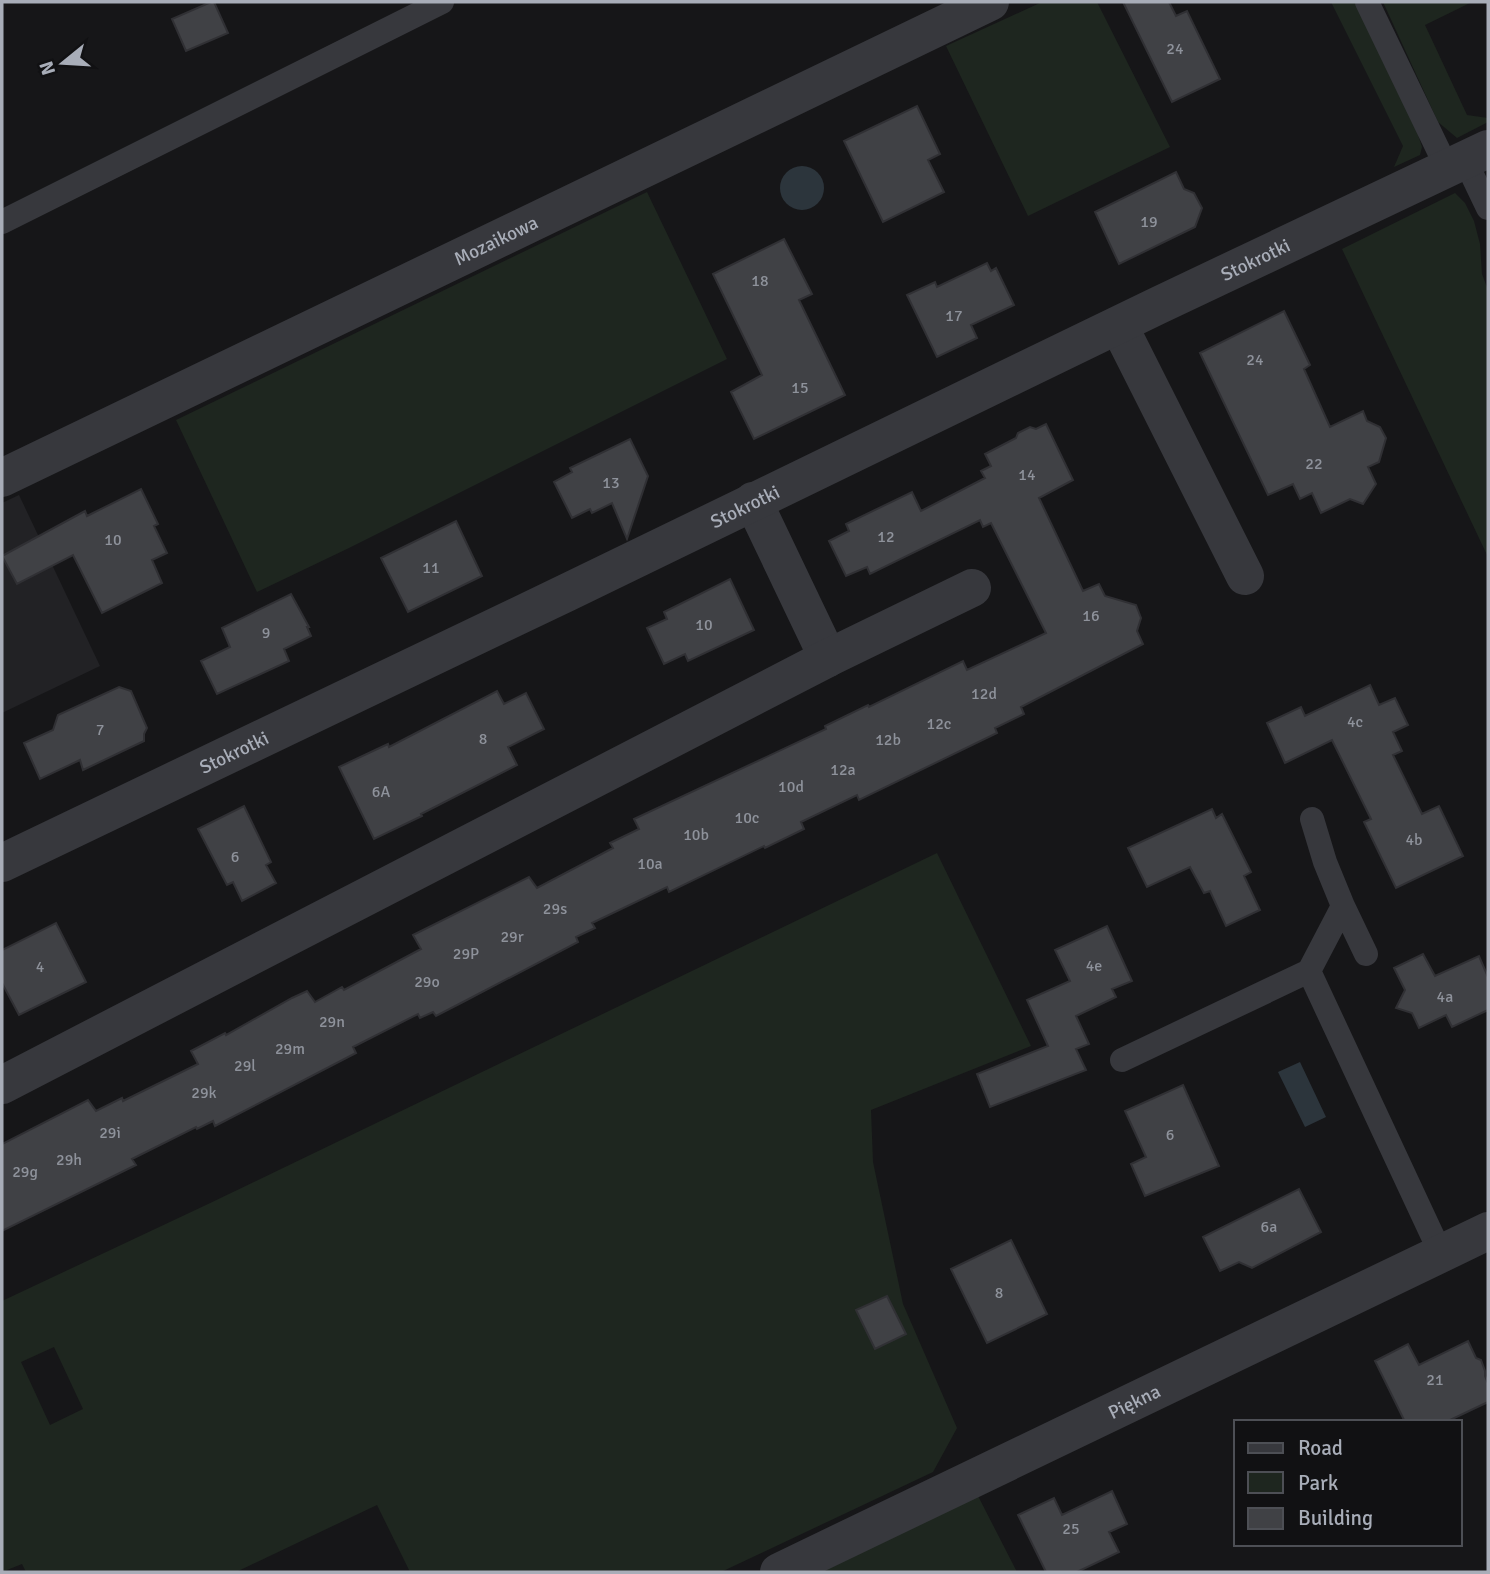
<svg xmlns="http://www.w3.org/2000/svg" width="1490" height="1574" viewBox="0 0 1490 1574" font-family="Signika,sans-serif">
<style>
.built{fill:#222225}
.green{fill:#1e261f;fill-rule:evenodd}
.water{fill:#2c353c}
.building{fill:#404145;stroke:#303034;stroke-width:2}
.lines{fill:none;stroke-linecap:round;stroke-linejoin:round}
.lane{stroke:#37383d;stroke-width:24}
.street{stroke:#37383d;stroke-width:38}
.labels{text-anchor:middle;stroke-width:5;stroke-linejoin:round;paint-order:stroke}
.number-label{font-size:16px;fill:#8e929b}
.street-label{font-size:19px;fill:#a8adb8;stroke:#111113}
</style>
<rect width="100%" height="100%" fill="#161618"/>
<path class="built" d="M 19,495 L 100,666 L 2,713 L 2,503 Z"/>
<path class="green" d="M 1042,2 L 1097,2 L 1170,147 L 1028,216 L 946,46 Z
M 1331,2 L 1356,2 L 1417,132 L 1422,147 L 1420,155 L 1394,167 L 1403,146 Z
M 1383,2 L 1472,2 L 1425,25 L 1467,115 L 1488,118 L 1488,122 L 1457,138 L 1438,122 Z
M 647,192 L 727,359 L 349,548 L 257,592 L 176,420 Z
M 1455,193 L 1465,203 L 1474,221 L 1480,244 L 1482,274 L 1488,290 L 1488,557 L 1342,249 Z
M 937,853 L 1031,1046 L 871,1110 L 873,1162 L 903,1304 L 957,1428 L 933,1472 L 721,1572 L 410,1572 L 377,1505 L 236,1572 L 26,1572 L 22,1564 L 2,1572 L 2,1301 L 206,1205 ZM 54,1347 L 83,1409 L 50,1425 L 21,1362 Z
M 977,1494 L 1017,1572 L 813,1572 Z"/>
<path class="water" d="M780 188a22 22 0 1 1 44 0a22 22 0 1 1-44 0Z
M 1300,1062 L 1326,1117 L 1305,1127 L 1278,1072 Z"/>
<path class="building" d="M 211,2 L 214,2 L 228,33 L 186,51 L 172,19 Z
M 1123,2 L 1169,2 L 1176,16 L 1187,11 L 1220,79 L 1172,102 Z
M 917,106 L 940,154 L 928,160 L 944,192 L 883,222 L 844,141 Z
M 1176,172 L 1184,189 L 1194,193 L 1202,208 L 1195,227 L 1119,264 L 1095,212 Z
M 784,239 L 812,294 L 799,300 L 845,395 L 754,439 L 731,392 L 762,375 L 713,274 Z
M 987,263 L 991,271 L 996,268 L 1014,305 L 971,325 L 977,338 L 937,357 L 907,295 L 935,282 L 937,287 Z
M 1284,311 L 1310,365 L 1304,369 L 1330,427 L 1363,411 L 1367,421 L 1380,427 L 1386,438 L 1379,462 L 1368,467 L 1376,484 L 1363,504 L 1350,499 L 1321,513 L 1312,493 L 1300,499 L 1293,484 L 1268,495 L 1200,353 Z
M 1046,424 L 1073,480 L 1039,498 L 1083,591 L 1099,584 L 1105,596 L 1136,605 L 1141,618 L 1137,631 L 1143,644 L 1021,707 L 1024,714 L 995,728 L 997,733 L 859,800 L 857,795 L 801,822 L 804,829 L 765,848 L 764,846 L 669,892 L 667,887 L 592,923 L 595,928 L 576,937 L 578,942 L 463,1002 L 436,1016 L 433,1012 L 420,1018 L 418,1014 L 353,1047 L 356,1053 L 215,1126 L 213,1121 L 197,1129 L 196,1127 L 132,1159 L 136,1165 L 2,1231 L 2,1144 L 88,1100 L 96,1111 L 122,1098 L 123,1101 L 198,1064 L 191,1051 L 225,1033 L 226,1035 L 292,998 L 307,991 L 315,1002 L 342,987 L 344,990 L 421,949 L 413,935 L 529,877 L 537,888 L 613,848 L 610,843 L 639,829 L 634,819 L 826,729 L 825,726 L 868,705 L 869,707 L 963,661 L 967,670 L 1046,633 L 991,523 L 983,527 L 980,520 L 870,574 L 867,567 L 846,576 L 829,541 L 849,531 L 846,524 L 912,492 L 921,511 L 985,478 L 981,471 L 991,466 L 985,454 L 1016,438 L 1018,433 L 1030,427 L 1036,429 Z
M 630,439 L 648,476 L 627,539 L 612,503 L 592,513 L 590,509 L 572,518 L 554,482 L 572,472 L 570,468 Z
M 141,489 L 158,524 L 154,526 L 167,553 L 152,560 L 162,583 L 102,613 L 73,555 L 17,584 L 2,556 L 85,511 L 87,516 Z
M 456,521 L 482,576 L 408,612 L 381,558 Z
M 730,579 L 754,630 L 688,661 L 685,654 L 664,664 L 647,628 L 667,619 L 664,612 Z
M 291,594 L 309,627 L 307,627 L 311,636 L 284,649 L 289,661 L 217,694 L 201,661 L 230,647 L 222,628 Z
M 1370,685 L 1379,705 L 1395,698 L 1408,725 L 1393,732 L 1402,751 L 1393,755 L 1422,814 L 1439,806 L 1463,856 L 1396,888 L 1364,822 L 1371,819 L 1332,740 L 1285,763 L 1267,723 L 1301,707 L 1305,716 Z
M 119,687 L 131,691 L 147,728 L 144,734 L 144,741 L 83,770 L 80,760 L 40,779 L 24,743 L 53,730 L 58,715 Z
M 497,691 L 504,704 L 526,693 L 544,729 L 508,747 L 517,765 L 421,814 L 422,816 L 374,839 L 339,767 L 388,744 L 389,747 Z
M 244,806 L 271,862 L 266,865 L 276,883 L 242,901 L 233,882 L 227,885 L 198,829 Z
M 1212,809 L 1216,818 L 1222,814 L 1251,872 L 1244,876 L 1260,910 L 1226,926 L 1210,891 L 1204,893 L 1190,867 L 1147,887 L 1128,848 Z
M 56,923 L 86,982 L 19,1015 L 2,983 L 2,950 Z
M 1107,926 L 1132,981 L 1112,989 L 1116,997 L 1076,1016 L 1089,1044 L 1076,1049 L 1086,1070 L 990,1107 L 977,1074 L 1048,1046 L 1027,1000 L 1070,981 L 1055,950 Z
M 1423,954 L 1435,976 L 1479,956 L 1488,977 L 1488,1010 L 1452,1027 L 1446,1015 L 1419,1028 L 1412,1013 L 1396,1008 L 1405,990 L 1394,968 Z
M 1183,1085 L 1219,1166 L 1145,1196 L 1131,1164 L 1146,1157 L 1125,1111 Z
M 1299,1189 L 1321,1232 L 1252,1268 L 1239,1262 L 1220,1271 L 1203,1237 Z
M 1011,1240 L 1047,1314 L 987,1343 L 951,1269 Z
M 887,1296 L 906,1334 L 875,1349 L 856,1310 Z
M 1468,1341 L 1476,1358 L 1481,1360 L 1485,1371 L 1485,1376 L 1488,1383 L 1488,1402 L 1446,1422 L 1405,1422 L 1375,1361 L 1408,1344 L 1419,1365 Z
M 1112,1491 L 1127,1524 L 1109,1532 L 1119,1552 L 1077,1572 L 1046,1572 L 1018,1515 L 1054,1498 L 1062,1515 Z"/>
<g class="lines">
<path class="lane" d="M 1367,2 L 1447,168
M 1465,160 L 1488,208
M 2,222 L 442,2
M 1343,906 L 1366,954
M 1309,971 L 1441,1254
M 1122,1060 L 1309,971 L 1343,906 L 1325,862 L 1312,819"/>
<g class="street">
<path d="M 1119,326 L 1245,576"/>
<path id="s1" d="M 2,478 L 990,2"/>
<path d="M 753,501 L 828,658"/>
<path id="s2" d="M 2,863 L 568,592 L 1157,306 L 1488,149"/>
<path d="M 2,1085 L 828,658 L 972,588"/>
<path id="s3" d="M 779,1572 L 1488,1231"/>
</g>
</g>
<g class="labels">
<g class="number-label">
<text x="1175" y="54">24</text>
<text x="1149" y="227">19</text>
<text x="760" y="286">18</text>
<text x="954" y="321">17</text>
<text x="1255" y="365">24</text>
<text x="800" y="393">15</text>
<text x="1314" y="469">22</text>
<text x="1027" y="480">14</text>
<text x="611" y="488">13</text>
<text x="886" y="542">12</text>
<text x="113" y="545">10</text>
<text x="431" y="573">11</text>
<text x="1091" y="621">16</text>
<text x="704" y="630">10</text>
<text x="266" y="638">9</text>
<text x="984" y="699">12d</text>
<text x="1355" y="727">4c</text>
<text x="939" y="729">12c</text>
<text x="100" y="735">7</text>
<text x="483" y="744">8</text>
<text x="888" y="745">12b</text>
<text x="843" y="775">12a</text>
<text x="791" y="792">10d</text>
<text x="381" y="797">6A</text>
<text x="747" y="823">10c</text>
<text x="696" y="840">10b</text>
<text x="1414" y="845">4b</text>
<text x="235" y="862">6</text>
<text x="650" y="869">10a</text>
<text x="555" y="914">29s</text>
<text x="512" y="942">29r</text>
<text x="466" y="959">29P</text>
<text x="1094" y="971">4e</text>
<text x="40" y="972">4</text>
<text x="427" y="987">29o</text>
<text x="1445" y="1002">4a</text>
<text x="332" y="1027">29n</text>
<text x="290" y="1054">29m</text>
<text x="245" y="1071">29l</text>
<text x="204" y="1098">29k</text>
<text x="110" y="1138">29i</text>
<text x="1170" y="1140">6</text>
<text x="69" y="1165">29h</text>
<text x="25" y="1177">29g</text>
<text x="1269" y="1232">6a</text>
<text x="999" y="1298">8</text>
<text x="1435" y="1385">21</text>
<text x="1071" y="1534">25</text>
</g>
<g class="street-label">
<text dy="7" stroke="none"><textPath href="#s1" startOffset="548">Mozaikowa</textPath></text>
<text dy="7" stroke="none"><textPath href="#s2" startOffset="1391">Stokrotki</textPath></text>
<text dy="7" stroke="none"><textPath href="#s2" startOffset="824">Stokrotki</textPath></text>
<text dy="7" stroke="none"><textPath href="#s2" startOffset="257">Stokrotki</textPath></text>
<text dy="7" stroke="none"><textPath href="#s3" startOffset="394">Piękna</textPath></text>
</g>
</g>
<rect width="1490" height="1574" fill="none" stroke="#a8adb8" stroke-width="7"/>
<rect x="1234" y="1420" width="228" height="126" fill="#111113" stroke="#4d4f55" stroke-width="2"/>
<rect x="1248" y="1443" width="35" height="10" fill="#37383d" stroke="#4d4f55" stroke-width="2"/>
<text x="1298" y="1455" font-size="21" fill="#a8adb8">Road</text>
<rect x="1248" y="1472" width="35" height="21" fill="#1e261f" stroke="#4d4f55" stroke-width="2"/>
<text x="1298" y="1490" font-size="21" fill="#a8adb8">Park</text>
<rect x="1248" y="1508" width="35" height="21" fill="#404145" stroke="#4d4f55" stroke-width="2"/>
<text x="1298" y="1525" font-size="21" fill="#a8adb8">Building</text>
<g transform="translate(63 63) rotate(252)" stroke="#111113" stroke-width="5" paint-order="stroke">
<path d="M0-5L12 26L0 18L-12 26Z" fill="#a8adb8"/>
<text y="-10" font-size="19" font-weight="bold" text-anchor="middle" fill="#a8adb8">N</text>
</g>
</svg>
